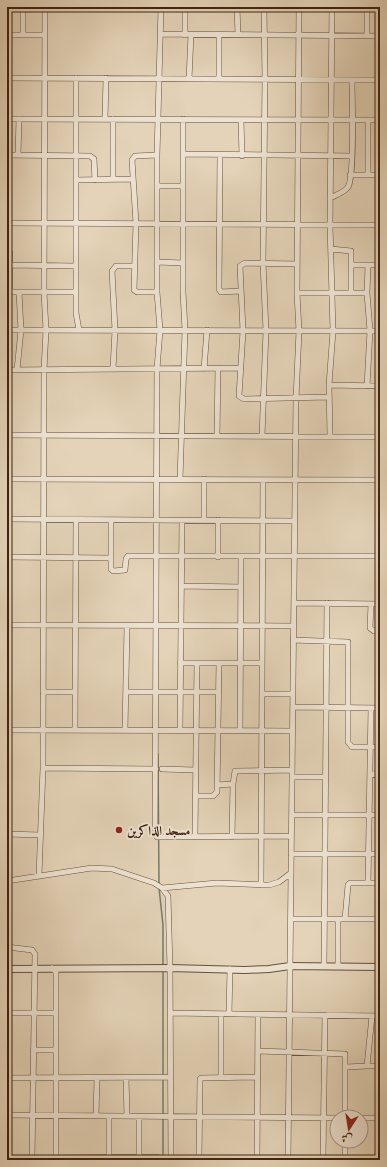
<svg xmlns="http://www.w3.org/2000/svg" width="387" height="1167" viewBox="0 0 387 1167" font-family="'IM FELL Double Pica',Amiri,serif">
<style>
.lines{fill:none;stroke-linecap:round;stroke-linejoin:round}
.stream{stroke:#737d6d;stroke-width:1.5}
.minor-casing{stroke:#684f3b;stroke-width:6}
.tertiary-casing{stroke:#684f3b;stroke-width:8}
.minor{stroke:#ede2d1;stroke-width:5}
.tertiary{stroke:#ede2d1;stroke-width:6}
.poi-dot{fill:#8f2418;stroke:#ede2d1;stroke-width:1.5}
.labels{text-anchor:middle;stroke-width:4;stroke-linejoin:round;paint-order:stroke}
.poi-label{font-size:13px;font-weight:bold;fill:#3f2311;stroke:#ede2d1;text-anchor:start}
</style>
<rect width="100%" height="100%" fill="#e4d3b8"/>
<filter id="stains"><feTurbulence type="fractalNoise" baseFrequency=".005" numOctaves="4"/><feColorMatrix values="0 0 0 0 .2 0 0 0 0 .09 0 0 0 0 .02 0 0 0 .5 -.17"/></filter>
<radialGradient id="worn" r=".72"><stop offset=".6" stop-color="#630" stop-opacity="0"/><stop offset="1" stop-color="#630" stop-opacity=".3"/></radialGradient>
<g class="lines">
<path class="stream" d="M 158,754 L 159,884
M 159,888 L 163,925 L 163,966
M 163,1114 L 163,970
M 163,1160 L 163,1118"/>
<defs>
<path id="minor" d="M 161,7 L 157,155 L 157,292 L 160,330 L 157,369 L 155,834 L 157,837 L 291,836
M 237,7 L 238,35
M 367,7 L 367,36
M 161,34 L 380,36
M 7,35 L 45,35
M 23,35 L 23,7
M 185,35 L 185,7
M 219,35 L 219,79
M 7,78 L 380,80
M 76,78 L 76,313 L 79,330
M 189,79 L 191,35
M 7,119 L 380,120
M 105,119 L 106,78
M 241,120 L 242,156
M 183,154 L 352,156
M 7,155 L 90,156 L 94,159 L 95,180
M 18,155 L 19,119
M 157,155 L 135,156 L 132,160 L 136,223 L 134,290 L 137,292 L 157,292
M 220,155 L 219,289 L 221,292 L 240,291
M 350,175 L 380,175
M 368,175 L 368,120
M 113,179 L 113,119
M 76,180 L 133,179
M 157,186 L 183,186
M 330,198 C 336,195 345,192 348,187 C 355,177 352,96 352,80
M 7,223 L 380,225
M 331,249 L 351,251 L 351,293
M 7,251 L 10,253 L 10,292
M 157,262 L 183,263
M 297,264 L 245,263 L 240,266 L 243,331 L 239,396 L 244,399 L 329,397
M 10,265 L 76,266
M 351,265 L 380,265
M 7,292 L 76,292
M 297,293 L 367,293
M 7,330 L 380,331
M 113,369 L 115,330 L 112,271 L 116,266 L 135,266
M 204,369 L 207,330
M 7,370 L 241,368
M 17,370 L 21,330 L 19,292
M 329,385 L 380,386
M 367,386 L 370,331 L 367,293 L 368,265
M 7,435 L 380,437
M 217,436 L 218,368
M 262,436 L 266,331 L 263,263 L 265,79 L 264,7
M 330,436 L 329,385 L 333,331 L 330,225 L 332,7
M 7,479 L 380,480
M 180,479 L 185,330 L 183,292 L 183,119
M 204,479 L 204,520
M 7,519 L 294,521
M 111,520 L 111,569 L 113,571 L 125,570 L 126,559 L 128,556 L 380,556
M 7,557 L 111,558
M 218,557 L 218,520
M 182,586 L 241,587
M 294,603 L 380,604
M 371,604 L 370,628 L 374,631 L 380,631
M 7,625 L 293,626
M 293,640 L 348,642 L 348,742 L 352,747 L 380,747
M 180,663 L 262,663
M 43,692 L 75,692
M 126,692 L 219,692
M 262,694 L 293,694
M 293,707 L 380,708
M 7,730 L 292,731
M 75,730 L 76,520
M 125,730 L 127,626
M 180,730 L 182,520
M 240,731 L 241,557
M 43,768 L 156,769
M 162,769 L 195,770
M 370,774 L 380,775
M 292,777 L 326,777
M 217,785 L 233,784
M 195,796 L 213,796 L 217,792 L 219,663
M 292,815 L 380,815
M 7,834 L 40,835
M 195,837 L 197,663
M 232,837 L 233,784 L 235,771 L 292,770
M 291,854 L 380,854
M 39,875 L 43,768 L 44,370 L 46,330 L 44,292 L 45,7
M 7,881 L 92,868 L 112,869 L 154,883 L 162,888 L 168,896 L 170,968 L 171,1160
M 368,883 L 371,708
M 261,885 L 263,480
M 162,888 L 217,883 L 269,885 L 279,882 L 291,873
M 291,919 L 380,919
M 345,919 L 348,885 L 350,883 L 380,883
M 7,947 L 32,950 L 35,954 L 32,1160
M 324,966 L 327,603
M 338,966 L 338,919
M 52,968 L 56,972 L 56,1160
M 7,1013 L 55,1013
M 170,1013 L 380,1016
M 221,1014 L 221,1078
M 229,1014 L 230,969
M 372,1016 L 367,1066 L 380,1066
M 33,1050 L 55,1050
M 258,1051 L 345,1054 L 345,1117
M 346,1067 L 367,1066
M 7,1078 L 170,1077
M 126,1078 L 127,1116
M 7,1115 L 337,1118
M 96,1116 L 97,1078
M 139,1117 L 139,1160
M 361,1118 L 380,1118
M 345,1141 L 345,1160
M 56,1158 L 157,1157
M 109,1158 L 109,1116
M 199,1158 L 200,1079 L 201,1078 L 258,1077
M 7,1159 L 32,1159
M 171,1159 L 257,1158
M 257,1160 L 258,1015
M 288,1160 L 296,399 L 299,331 L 297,293 L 299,7
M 323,1160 L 325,1015
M 345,1160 L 354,1160"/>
<path id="tertiary" d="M 7,969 L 170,968 L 245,970 L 269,969 L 290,966 L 380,967"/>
</defs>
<use href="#minor" class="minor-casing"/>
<use href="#tertiary" class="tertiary-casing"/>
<use href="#minor" class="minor"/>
<use href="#tertiary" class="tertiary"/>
</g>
<circle class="poi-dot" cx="119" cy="830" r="4"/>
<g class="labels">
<g class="poi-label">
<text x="127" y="835">مسجد الذاكرين</text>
</g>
</g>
<rect width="387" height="1167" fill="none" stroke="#e4d3b8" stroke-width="24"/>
<rect x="8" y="8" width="371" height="1151" fill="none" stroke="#3f2311" stroke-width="2"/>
<rect x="12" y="12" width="363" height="1143" fill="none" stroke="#3f2311"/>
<g transform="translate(349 1129) rotate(192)"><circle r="19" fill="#ede2d1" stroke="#a79684"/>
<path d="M0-3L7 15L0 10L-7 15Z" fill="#8f2418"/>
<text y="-6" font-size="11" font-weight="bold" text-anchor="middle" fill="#3f2311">ش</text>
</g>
<rect width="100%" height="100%" filter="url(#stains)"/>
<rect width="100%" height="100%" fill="url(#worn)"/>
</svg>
